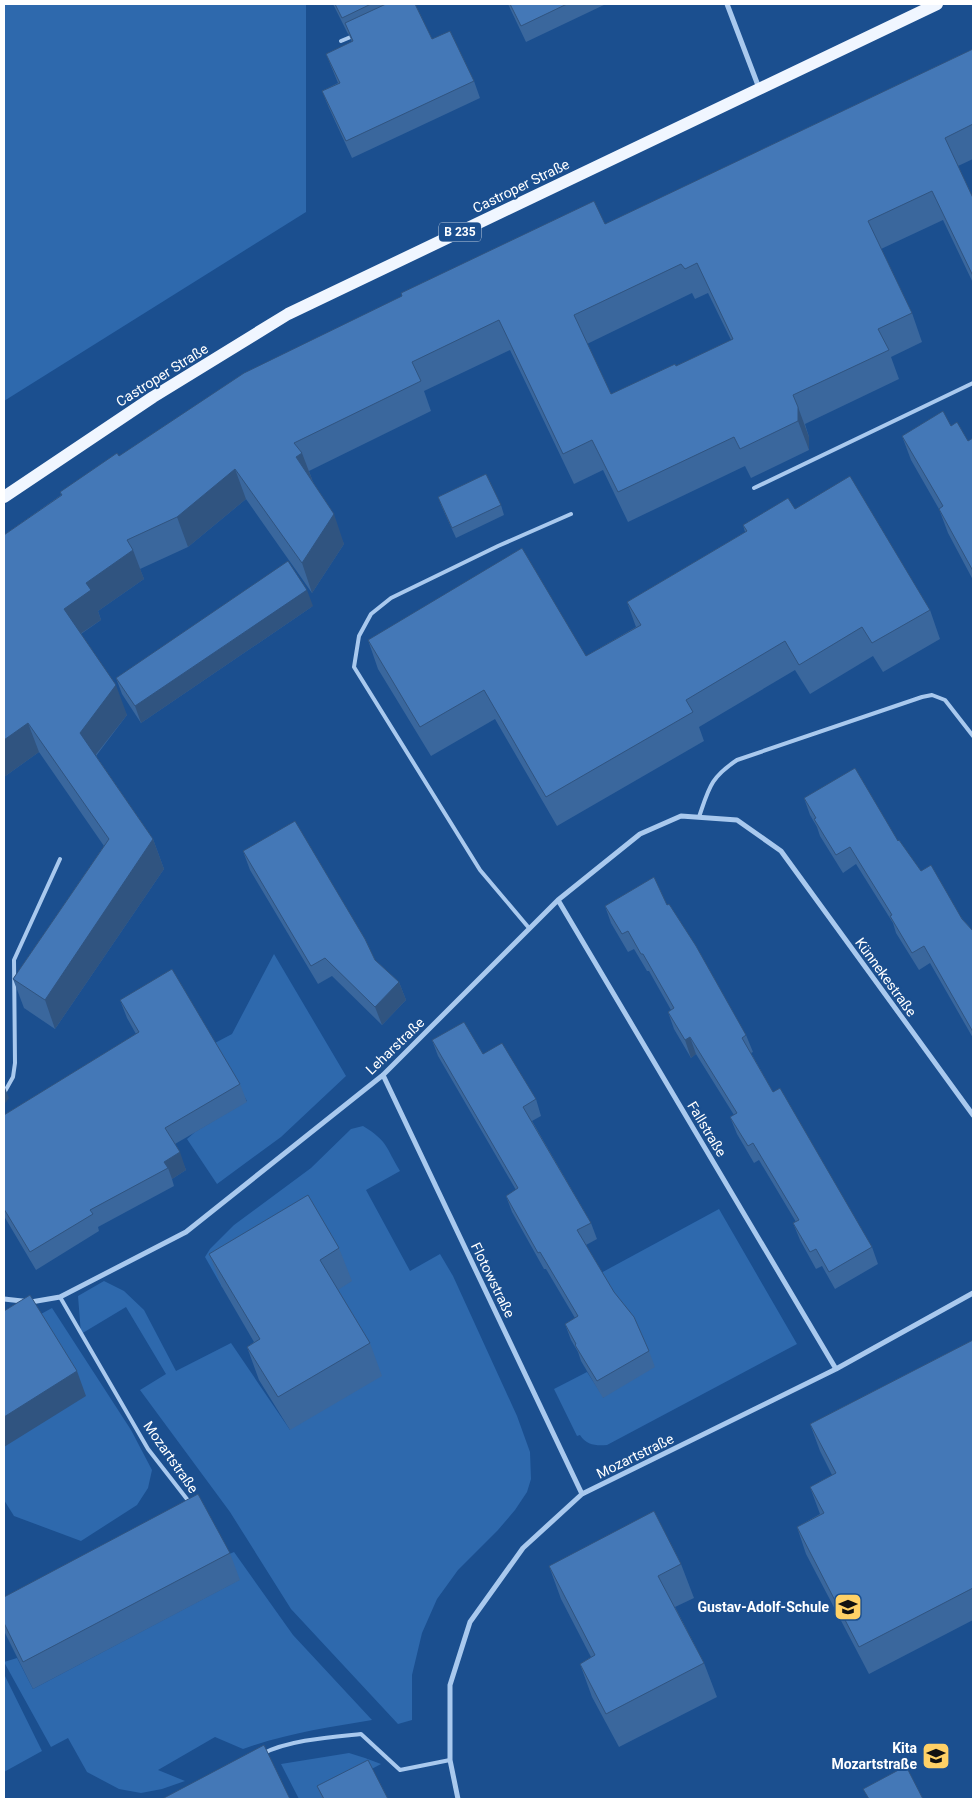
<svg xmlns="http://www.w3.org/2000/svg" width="977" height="1803" viewBox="0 0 977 1803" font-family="Roboto,sans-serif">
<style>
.green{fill:#2e69ad}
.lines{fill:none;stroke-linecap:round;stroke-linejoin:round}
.service{stroke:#a9c9ee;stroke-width:4}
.minor{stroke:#a9c9ee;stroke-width:5}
.primary{stroke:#f0f6ff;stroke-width:12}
.wall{fill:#3a679d;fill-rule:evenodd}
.shaded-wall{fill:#305480}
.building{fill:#4478b7;stroke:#305480;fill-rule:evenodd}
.labels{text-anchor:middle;stroke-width:4;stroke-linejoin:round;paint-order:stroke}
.shield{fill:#1b4f8f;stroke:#bbcadd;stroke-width:1}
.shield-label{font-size:12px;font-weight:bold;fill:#fff}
.street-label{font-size:14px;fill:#fff;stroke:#1b4f8f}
.poi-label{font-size:14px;font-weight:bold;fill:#fff;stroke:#1b4f8f;text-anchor:end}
</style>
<rect width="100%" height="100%" fill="#1b4f8f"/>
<path class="green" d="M 4,4 L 306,4 L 306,212 L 4,401 Z
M 274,954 L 346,1076 L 281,1137 L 217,1184 L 187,1139 L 195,1132 L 247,1101 L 213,1044 L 232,1034 Z
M 363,1126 C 388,1141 386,1148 400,1171 L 366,1190 L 410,1271 L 440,1254 L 453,1276 L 517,1416 L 530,1452 L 531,1479 L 527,1492 L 515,1510 L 498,1530 L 458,1570 L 437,1599 L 422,1633 L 412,1675 L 412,1720 L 398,1724 L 291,1609 L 230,1512 L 140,1390 L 166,1374 L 126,1307 L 81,1334 L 78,1296 L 104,1281 L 124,1291 L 144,1310 L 176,1371 L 231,1343 L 290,1430 L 302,1311 L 351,1281 L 320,1228 L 222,1287 L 205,1257 L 210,1249 L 234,1225 L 311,1168 L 351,1129 Z
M 719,1209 L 797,1344 L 607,1445 C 596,1446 586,1445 580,1435 L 577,1436 L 554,1389 L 587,1372 L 604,1398 L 599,1274 Z
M 52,1308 L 131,1430 L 152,1470 L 148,1488 L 137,1505 L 81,1541 L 14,1516 L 4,1500 L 4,1315 L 41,1314 Z
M 234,1552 L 293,1635 L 372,1720 C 329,1727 284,1734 243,1749 L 215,1737 L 158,1770 L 185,1781 L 162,1789 L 141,1793 L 119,1789 L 87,1772 L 68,1738 L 51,1747 L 4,1662 L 17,1658 L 33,1689 L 239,1580 L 227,1555 Z
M 4,1674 L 42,1751 L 4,1772 Z
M 349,1753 L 365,1758 L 381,1764 L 340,1786 L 347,1799 L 299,1799 L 281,1764 Z"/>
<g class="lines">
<path class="service" d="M 341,41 L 353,36
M 754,488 L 973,383
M 699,817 C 709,788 710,778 737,760 L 922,697 L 932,695 L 945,700 L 973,736
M 529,928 L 480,870 L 354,667 L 359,636 L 371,614 L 391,598 L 498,546 L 571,514
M 4,1093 L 13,1077 L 15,1063 L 14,960 L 60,859
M 60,1297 L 148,1449 L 190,1503
M 262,1754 C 288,1740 332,1737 361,1734 L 400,1770 L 450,1760"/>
<path class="minor" d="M 727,4 L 759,88
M 558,900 L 836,1369
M 383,1075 L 582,1494
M 4,1299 L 31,1302 L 60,1297 L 186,1232 L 383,1075 L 558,900 L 640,834 L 681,816 L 737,820 L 781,851 L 973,1115
M 458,1799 L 450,1760 L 450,1685 L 470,1622 L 523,1548 L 582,1494 L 836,1369 L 973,1293"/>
<path class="primary" d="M 4,497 L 153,397 L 288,314 L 937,4"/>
</g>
<path class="wall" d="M 333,4 L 415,4 L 432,39 L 474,81 L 480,98 L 352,158 L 329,108 L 322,91 L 338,83 L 326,54 L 352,42 L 348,33 L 348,34 Z
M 508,4 L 606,4 L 526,42 Z
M 973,49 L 973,159 L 958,166 L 973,198 L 973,283 L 943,220 L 881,249 L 912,313 L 922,342 L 891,357 L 899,379 L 805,424 L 809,437 L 809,450 L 751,478 L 745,466 L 628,522 L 603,470 L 574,484 L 510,350 L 424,391 L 431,411 L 309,471 L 313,482 L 344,544 L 312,593 L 246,499 L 188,547 L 140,569 L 144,579 L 98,611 L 101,620 L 81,634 L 127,715 L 96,756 L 153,839 L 164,869 L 55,1029 L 24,1008 L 13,979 L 104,846 L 39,752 L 4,777 L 4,535 L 61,495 L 60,492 L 119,456 ZM 692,293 L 695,299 L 708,293 L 731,340 L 676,366 L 611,394 L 587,344 Z
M 951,426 L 968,441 L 973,438 L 973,580 L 948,533 L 939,509 L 911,460 L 902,436 Z
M 438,497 L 501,505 L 504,515 L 456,538 L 442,507 Z
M 795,509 L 930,610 L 940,639 L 883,672 L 873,656 L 810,694 L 795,670 L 699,727 L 704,741 L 557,826 L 495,719 L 431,756 L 378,669 L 368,640 L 586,656 L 636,627 L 627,602 L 745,532 L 743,525 Z
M 313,606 L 141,723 L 122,694 L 116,678 Z
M 804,798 L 898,841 L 921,871 L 973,931 L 973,1038 L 930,963 L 919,970 L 896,933 L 893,923 L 856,864 L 843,873 L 820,836 L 817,827 L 810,815 Z
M 243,851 L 375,960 L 399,982 L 406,1000 L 382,1025 L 332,976 L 318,984 L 250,870 Z
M 667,905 L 746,1035 L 753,1052 L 751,1053 L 773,1092 L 872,1247 L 878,1264 L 835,1289 L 822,1266 L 816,1269 L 800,1240 L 793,1223 L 796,1222 L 759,1160 L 754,1163 L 737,1134 L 730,1117 L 734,1115 L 696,1054 L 691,1058 L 674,1029 L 668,1012 L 671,1010 L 649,971 L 647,971 L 634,949 L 628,952 L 611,923 L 605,906 Z
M 120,1000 L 240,1084 L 247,1102 L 175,1144 L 186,1170 L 172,1179 L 174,1186 L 98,1227 L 99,1231 L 36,1270 L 4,1216 L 4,1115 L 136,1034 L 127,1018 Z
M 432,1040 L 483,1054 L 536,1099 L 541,1116 L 532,1121 L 591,1223 L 597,1239 L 586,1245 L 649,1351 L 655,1367 L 603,1398 L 581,1361 L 578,1352 L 571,1340 L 565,1324 L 575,1318 L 546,1269 L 544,1269 L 512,1212 L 506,1196 L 516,1190 L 438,1056 Z
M 339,1248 L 352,1281 L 338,1290 L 370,1343 L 382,1376 L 290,1430 L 259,1380 L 247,1347 L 254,1342 L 222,1287 L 209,1254 Z
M 973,1340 L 973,1620 L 869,1674 L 806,1554 L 797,1527 L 820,1514 L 810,1487 L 832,1475 L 820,1451 L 810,1424 Z
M 230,1553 L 240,1580 L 33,1689 L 4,1631 L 4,1597 Z
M 681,1564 L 694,1598 L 675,1607 L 704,1663 L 717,1697 L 619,1747 L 592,1697 L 580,1664 L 591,1657 L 561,1599 L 549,1566 Z
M 317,1786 L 388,1799 L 322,1799 Z"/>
<path class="shaded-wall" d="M 798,407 L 809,437 L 809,450 L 798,421 Z
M 302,453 L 313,482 L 296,457 Z
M 235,469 L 246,499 L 188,547 L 177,517 Z
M 334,514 L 344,544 L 312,593 L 302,563 Z
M 133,550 L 144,579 L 98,611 L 101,620 L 74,638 L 64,609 L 86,583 Z
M 307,590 L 313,606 L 141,723 L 135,706 Z
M 116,685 L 127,715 L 90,762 L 80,733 Z
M 28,723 L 39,752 L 4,777 L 4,740 Z
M 153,839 L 164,869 L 55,1029 L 45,1000 Z
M 399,982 L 406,1000 L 382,1025 L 375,1007 Z
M 690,1037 L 696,1054 L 691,1058 L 685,1040 Z
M 4,1085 L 9,1098 L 4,1105 Z
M 180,1152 L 186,1170 L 172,1179 L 168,1168 L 164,1162 Z
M 77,1371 L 86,1396 L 4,1447 L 4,1417 Z"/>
<path class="building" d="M 335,4 L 371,4 L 342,18 Z
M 386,4 L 415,4 L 432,39 L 450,31 L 474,81 L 346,141 L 322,91 L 340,83 L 326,54 L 353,41 L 345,23 Z
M 510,4 L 567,4 L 521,26 Z
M 973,49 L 973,124 L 945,138 L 973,198 L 973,276 L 932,191 L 868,221 L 912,313 L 878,329 L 889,350 L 793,395 L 798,407 L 798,421 L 740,449 L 734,437 L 618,492 L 592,440 L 563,454 L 499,320 L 412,362 L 421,381 L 294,443 L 302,453 L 296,457 L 334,514 L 302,563 L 235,469 L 177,517 L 127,540 L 133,550 L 86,583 L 91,590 L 64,609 L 116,685 L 80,733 L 153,839 L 45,1000 L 13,979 L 109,839 L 28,723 L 4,740 L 4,535 L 62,495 L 60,492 L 117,453 L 119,456 L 244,373 L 402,296 L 401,293 L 594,201 L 605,224 ZM 697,263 L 733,339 L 676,366 L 675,364 L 611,394 L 574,315 L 681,264 L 685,269 Z
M 943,411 L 951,426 L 957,422 L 968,441 L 973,438 L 973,571 L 939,509 L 943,506 L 902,436 Z
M 486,474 L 501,505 L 452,528 L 438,497 Z
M 850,476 L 930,610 L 872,643 L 862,627 L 799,665 L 785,641 L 686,700 L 693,712 L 546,797 L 484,690 L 420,727 L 368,640 L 522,548 L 586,656 L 641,625 L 627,602 L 747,531 L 743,525 L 788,498 L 795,509 Z
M 288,561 L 307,590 L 135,706 L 116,678 Z
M 855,768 L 898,841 L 899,840 L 921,871 L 931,865 L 962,919 L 973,931 L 973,1032 L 924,946 L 912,953 L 890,916 L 892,915 L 850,847 L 836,855 L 814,819 L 816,818 L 804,798 Z
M 295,821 L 365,939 L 375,960 L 399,982 L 375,1007 L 325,958 L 311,966 L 243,851 Z
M 654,877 L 667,905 L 669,904 L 696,946 L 746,1035 L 742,1038 L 773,1092 L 780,1088 L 872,1247 L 829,1272 L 816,1249 L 810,1252 L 793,1223 L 799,1220 L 753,1143 L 748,1146 L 730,1117 L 737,1113 L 690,1037 L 685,1040 L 668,1012 L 674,1008 L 643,954 L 641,954 L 628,931 L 622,934 L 605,906 Z
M 172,969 L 240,1084 L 165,1128 L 180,1152 L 164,1162 L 168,1168 L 90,1210 L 93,1214 L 30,1252 L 4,1209 L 4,1115 L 139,1032 L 120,1000 Z
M 464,1022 L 483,1054 L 502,1043 L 536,1099 L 523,1107 L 591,1223 L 577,1230 L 614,1292 L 634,1317 L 649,1351 L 597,1381 L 575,1345 L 576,1344 L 565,1324 L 578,1316 L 540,1252 L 538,1253 L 506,1196 L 518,1188 L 432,1040 Z
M 308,1195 L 339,1248 L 320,1260 L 370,1343 L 278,1397 L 247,1347 L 260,1339 L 209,1254 Z
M 30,1295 L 77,1371 L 4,1417 L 4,1311 Z
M 973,1340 L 973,1588 L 859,1647 L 797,1527 L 824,1513 L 810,1487 L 836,1473 L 810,1424 Z
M 198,1494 L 230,1553 L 23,1662 L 4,1623 L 4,1597 Z
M 654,1511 L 681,1564 L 658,1576 L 704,1663 L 606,1714 L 580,1664 L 595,1655 L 549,1566 Z
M 264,1745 L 290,1799 L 162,1799 Z
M 368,1760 L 388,1799 L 324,1799 L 317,1786 Z
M 906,1766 L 923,1799 L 869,1799 L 863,1789 Z"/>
<defs>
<symbol id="school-square" viewBox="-11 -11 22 22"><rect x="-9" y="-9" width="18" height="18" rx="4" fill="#ffd166" stroke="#1b4f8f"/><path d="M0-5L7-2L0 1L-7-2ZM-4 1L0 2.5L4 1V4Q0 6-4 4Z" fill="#111"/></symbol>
</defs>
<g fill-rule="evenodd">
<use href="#school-square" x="832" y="1591" width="32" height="32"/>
<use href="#school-square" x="920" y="1740" width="32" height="32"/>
</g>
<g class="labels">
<rect class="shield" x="439" y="222.5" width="42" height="19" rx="4"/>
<g class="shield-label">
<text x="460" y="236">B 235</text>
</g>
<g class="street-label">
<text transform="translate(521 186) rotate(-26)" y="5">Castroper Straße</text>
<text transform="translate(162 375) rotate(-32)" y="5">Castroper Straße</text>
<text transform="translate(886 977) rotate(54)" y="5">Künnekestraße</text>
<text transform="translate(395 1046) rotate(-44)" y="5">Leharstraße</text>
<text transform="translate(707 1129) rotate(59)" y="5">Fallstraße</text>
<text transform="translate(493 1280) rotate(64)" y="5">Flotowstraße</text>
<text transform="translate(635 1456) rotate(-26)" y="5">Mozartstraße</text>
<text transform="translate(171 1457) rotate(55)" y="5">Mozartstraße</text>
</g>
<g class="poi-label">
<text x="829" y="1612">Gustav-Adolf-Schule</text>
<text x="917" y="1753">Kita<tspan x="917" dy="16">Mozartstraße</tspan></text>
</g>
</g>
<rect width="977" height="1803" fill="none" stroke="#ffffff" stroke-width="10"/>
</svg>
